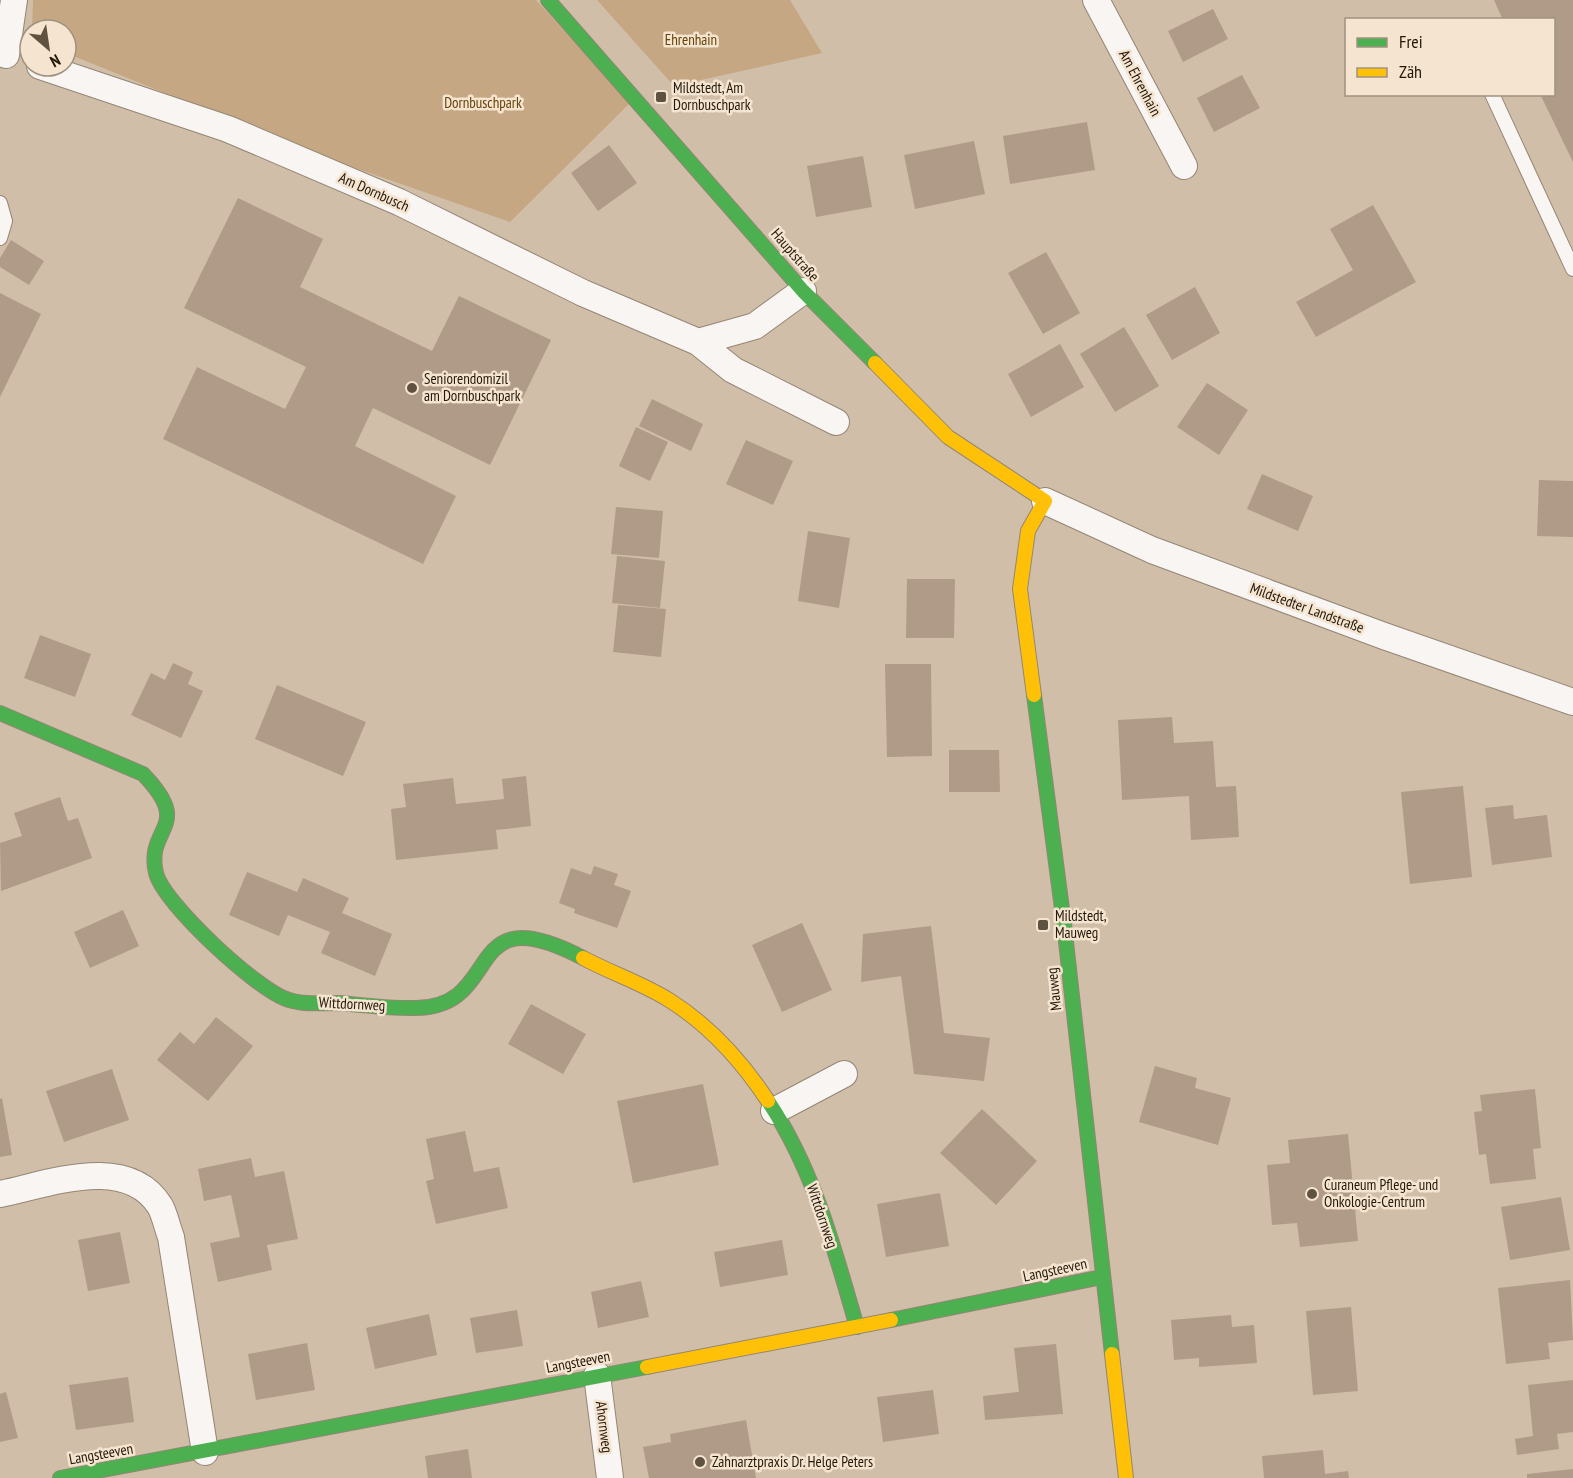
<svg xmlns="http://www.w3.org/2000/svg" width="1573" height="1478" viewBox="0 0 1573 1478" font-family="'PT Sans Narrow',sans-serif">
<style>
.green{fill:#c5a883}
.building{fill:#b09b88}
.lines{fill:none;stroke-linecap:round;stroke-linejoin:round}
.lane-casing{stroke:#948675;stroke-width:16}
.street-casing{stroke:#948675;stroke-width:28}
.fast-casing{stroke:#948675;stroke-width:16}
.slow-casing{stroke:#948675;stroke-width:16}
.lane{stroke:#f8f5f2;stroke-width:14}
.street{stroke:#f8f5f2;stroke-width:26}
.fast{stroke:#4caf50;stroke-width:14}
.slow{stroke:#ffc107;stroke-width:14}
.poi-dot{fill:#605240;stroke:#f4e4d0;stroke-width:2}
.labels{text-anchor:middle;stroke-width:5;stroke-linejoin:round;paint-order:stroke}
.park-label{font-size:15px;fill:#654208;stroke:#f4e4d0}
.street-label{font-size:15px;fill:#231808;stroke:#f4e4d0}
.poi-label{font-size:15px;fill:#231808;stroke:#f4e4d0;text-anchor:start}
</style>
<rect width="100%" height="100%" fill="#d0bea8"/>
<path class="green" d="M 33,0 L 536,0 L 630,103 L 510,222 L 318,155 L 66,53 L 66,30 L 32,30 Z
M 597,0 L 790,0 L 822,53 L 674,86 Z"/>
<path class="building" d="M 1494,0 L 1573,0 L 1573,162 L 1540,94 L 1554,94 L 1554,20 L 1503,20 Z
M 1213,9 L 1228,39 L 1183,62 L 1168,31 Z
M 1242,75 L 1260,108 L 1214,132 L 1197,98 Z
M 1087,122 L 1095,170 L 1010,184 L 1003,136 Z
M 974,141 L 985,194 L 915,209 L 904,155 Z
M 609,145 L 637,183 L 598,211 L 571,173 Z
M 863,156 L 872,207 L 816,217 L 807,166 Z
M 238,198 L 323,239 L 300,287 L 432,351 L 459,296 L 551,340 L 490,465 L 373,408 L 355,446 L 456,496 L 423,564 L 163,439 L 197,367 L 285,409 L 306,367 L 184,308 Z
M 1373,205 L 1416,282 L 1316,337 L 1296,302 L 1353,270 L 1330,229 Z
M 11,240 L 44,261 L 29,285 L 0,267 L 0,258 Z
M 1046,252 L 1080,313 L 1043,334 L 1008,273 Z
M 1195,287 L 1220,333 L 1172,360 L 1146,315 Z
M 0,293 L 41,314 L 0,397 Z
M 1124,327 L 1159,386 L 1115,412 L 1080,354 Z
M 1060,344 L 1084,387 L 1031,417 L 1008,374 Z
M 1207,383 L 1248,410 L 1219,455 L 1177,427 Z
M 652,399 L 703,424 L 691,451 L 639,426 Z
M 636,427 L 668,442 L 650,481 L 619,466 Z
M 746,440 L 793,461 L 773,505 L 726,484 Z
M 1262,474 L 1313,496 L 1298,531 L 1247,509 Z
M 1539,480 L 1573,481 L 1573,537 L 1537,536 Z
M 616,507 L 663,511 L 659,558 L 611,554 Z
M 808,531 L 850,538 L 839,608 L 798,601 Z
M 617,556 L 665,561 L 660,608 L 612,603 Z
M 907,579 L 955,579 L 954,638 L 906,638 Z
M 618,605 L 666,609 L 661,657 L 613,652 Z
M 40,635 L 91,654 L 75,697 L 24,678 Z
M 173,663 L 193,672 L 188,684 L 203,691 L 181,738 L 131,715 L 151,673 L 165,680 Z
M 885,664 L 931,664 L 932,756 L 887,757 Z
M 277,685 L 366,722 L 343,776 L 255,739 Z
M 1172,717 L 1174,743 L 1213,741 L 1216,787 L 1236,786 L 1239,837 L 1191,840 L 1189,796 L 1122,800 L 1118,720 Z
M 949,750 L 999,750 L 1000,792 L 949,792 Z
M 526,776 L 531,826 L 496,830 L 498,849 L 396,860 L 391,809 L 406,807 L 403,784 L 453,778 L 456,804 L 504,799 L 502,779 Z
M 1463,786 L 1472,877 L 1410,884 L 1401,792 Z
M 60,797 L 68,821 L 78,818 L 92,858 L 1,891 L 0,843 L 22,836 L 14,813 Z
M 1513,805 L 1514,819 L 1547,815 L 1552,857 L 1492,865 L 1485,808 Z
M 594,866 L 618,874 L 614,885 L 631,891 L 617,928 L 574,913 L 575,909 L 559,903 L 571,868 L 591,875 Z
M 247,872 L 297,892 L 303,878 L 349,898 L 342,913 L 392,934 L 375,976 L 321,953 L 330,932 L 288,915 L 279,936 L 229,915 Z
M 123,910 L 139,946 L 90,968 L 74,932 Z
M 802,923 L 832,990 L 782,1012 L 752,945 Z
M 931,926 L 944,1033 L 990,1038 L 984,1081 L 914,1074 L 901,976 L 861,982 L 863,934 Z
M 531,1004 L 586,1034 L 563,1074 L 508,1044 Z
M 216,1017 L 253,1046 L 208,1101 L 157,1060 L 180,1032 L 194,1044 Z
M 1155,1066 L 1197,1078 L 1195,1088 L 1231,1098 L 1218,1145 L 1139,1122 Z
M 112,1069 L 129,1120 L 64,1142 L 46,1091 Z
M 703,1084 L 719,1165 L 633,1183 L 617,1101 Z
M 1535,1089 L 1541,1148 L 1533,1149 L 1536,1179 L 1490,1184 L 1486,1154 L 1479,1155 L 1474,1112 L 1482,1111 L 1480,1095 Z
M 2,1098 L 12,1155 L 0,1157 L 0,1099 Z
M 982,1109 L 1037,1161 L 996,1205 L 940,1153 Z
M 465,1131 L 474,1172 L 499,1167 L 508,1208 L 436,1224 L 426,1181 L 434,1179 L 426,1139 Z
M 1348,1134 L 1358,1241 L 1300,1247 L 1297,1223 L 1272,1225 L 1267,1165 L 1290,1163 L 1288,1140 Z
M 251,1158 L 255,1177 L 284,1171 L 298,1239 L 267,1245 L 272,1270 L 218,1282 L 210,1243 L 240,1237 L 231,1195 L 204,1201 L 198,1169 Z
M 940,1193 L 949,1246 L 886,1257 L 877,1204 Z
M 1561,1197 L 1570,1250 L 1510,1260 L 1501,1207 Z
M 120,1232 L 130,1283 L 88,1291 L 78,1240 Z
M 782,1240 L 788,1275 L 720,1287 L 714,1252 Z
M 1570,1280 L 1573,1340 L 1548,1343 L 1550,1359 L 1506,1364 L 1498,1288 Z
M 641,1281 L 649,1317 L 598,1328 L 591,1292 Z
M 1351,1307 L 1358,1391 L 1313,1395 L 1306,1311 Z
M 517,1310 L 523,1346 L 476,1353 L 470,1318 Z
M 429,1314 L 437,1355 L 375,1369 L 366,1328 Z
M 1231,1315 L 1232,1327 L 1254,1325 L 1257,1363 L 1199,1367 L 1199,1358 L 1174,1360 L 1171,1320 Z
M 307,1343 L 315,1390 L 256,1400 L 248,1354 Z
M 1056,1344 L 1063,1414 L 985,1420 L 983,1396 L 1019,1392 L 1014,1348 Z
M 128,1377 L 134,1422 L 76,1430 L 69,1385 Z
M 1573,1380 L 1573,1432 L 1557,1434 L 1559,1449 L 1517,1455 L 1515,1439 L 1533,1436 L 1528,1385 Z
M 933,1390 L 939,1434 L 883,1442 L 877,1397 Z
M 6,1392 L 18,1438 L 0,1442 L 0,1394 Z
M 746,1420 L 756,1478 L 649,1478 L 643,1447 L 671,1442 L 670,1434 Z
M 468,1449 L 472,1478 L 428,1478 L 425,1456 Z
M 1323,1450 L 1325,1474 L 1348,1471 L 1349,1478 L 1264,1478 L 1262,1456 Z
M 1573,1469 L 1573,1478 L 1527,1478 L 1527,1474 Z"/>
<g class="lines">
<defs>
<path id="lane" d="M 1492,94 L 1573,269
M 0,203 L 5,221 L 0,238"/>
<path id="street" d="M 1096,0 L 1184,166
M 6,55 L 14,0
M 40,66 L 228,129 L 399,202 L 583,293 L 698,342 L 755,326 L 803,291
M 698,342 L 733,370 L 836,422
M 1045,501 L 1152,550 L 1384,636 L 1573,702
M 774,1111 L 844,1074
M 0,1194 C 49,1184 127,1153 160,1206 C 165,1215 167,1227 171,1237 L 205,1452
M 597,1375 L 610,1478"/>
<path id="fast" d="M 548,0 L 803,291 L 875,363
M 1034,695 L 1064,924 L 1112,1354
M 0,713 L 143,774 C 195,828 145,826 156,873 C 163,903 259,992 289,1000 C 304,1005 323,1003 339,1003 C 365,1005 390,1009 416,1008 C 506,1007 459,893 583,958
M 768,1101 C 814,1170 834,1248 857,1327
M 891,1320 L 1102,1277
M 60,1478 L 647,1367"/>
<path id="slow" d="M 875,363 L 948,437 L 1045,501 L 1028,531 L 1020,589 L 1034,695
M 583,958 C 611,973 642,983 669,1000 C 709,1025 743,1063 768,1101
M 1112,1354 L 1126,1478
M 647,1367 L 891,1320"/>
</defs>
<use href="#lane" class="lane-casing"/>
<use href="#street" class="street-casing"/>
<use href="#fast" class="fast-casing"/>
<use href="#slow" class="slow-casing"/>
<use href="#lane" class="lane"/>
<use href="#street" class="street"/>
<use href="#fast" class="fast"/>
<use href="#slow" class="slow"/>
</g>
<g class="poi-dot">
<rect x="655" y="91" width="12" height="12" rx="3"/>
<circle cx="412" cy="388" r="6"/>
<rect x="1037" y="919" width="12" height="12" rx="3"/>
<circle cx="1312" cy="1194" r="6"/>
<circle cx="700" cy="1462" r="6"/>
</g>
<g class="labels">
<g class="park-label">
<text x="691" y="45">Ehrenhain</text>
<text x="483" y="108">Dornbuschpark</text>
</g>
<g class="street-label">
<text transform="translate(1140 83) rotate(62)" y="5">Am Ehrenhain</text>
<text transform="translate(374 192) rotate(24)" y="5">Am Dornbusch</text>
<text transform="translate(795 255) rotate(49)" y="5">Hauptstraße</text>
<text transform="translate(1307 608) rotate(20)" y="5">Mildstedter Landstraße</text>
<text transform="translate(1054 989) rotate(-96)" y="5">Mauweg</text>
<text transform="translate(352 1004) rotate(3)" y="5">Wittdornweg</text>
<text transform="translate(822 1216) rotate(71)" y="5">Wittdornweg</text>
<text transform="translate(1055 1270) rotate(-12)" y="5">Langsteeven</text>
<text transform="translate(578 1362) rotate(-11)" y="5">Langsteeven</text>
<text transform="translate(604 1427) rotate(83)" y="5">Ahornweg</text>
<text transform="translate(101 1454) rotate(-10)" y="5">Langsteeven</text>
</g>
<g class="poi-label">
<text x="673" y="93">Mildstedt, Am<tspan x="673" dy="17">Dornbuschpark</tspan></text>
<text x="424" y="384">Seniorendomizil<tspan x="424" dy="17">am Dornbuschpark</tspan></text>
<text x="1055" y="921">Mildstedt,<tspan x="1055" dy="17">Mauweg</tspan></text>
<text x="1324" y="1190">Curaneum Pflege- und<tspan x="1324" dy="17">Onkologie-Centrum</tspan></text>
<text x="712" y="1467">Zahnarztpraxis Dr. Helge Peters</text>
</g>
</g>
<rect x="1345" y="18" width="210" height="78" fill="#f4e4d0" stroke="#a09280" stroke-width="1.5"/>
<rect x="1357" y="38" width="30" height="9" fill="#4caf50" stroke="#a09280" stroke-width="1.5"/>
<text x="1399" y="48" font-size="18" fill="#231808">Frei</text>
<rect x="1357" y="68" width="30" height="9" fill="#ffc107" stroke="#a09280" stroke-width="1.5"/>
<text x="1399" y="78" font-size="18" fill="#231808">Zäh</text>
<g transform="translate(48 48) rotate(151)"><circle r="28" fill="#f4e4d0" stroke="#a09280" stroke-width="1.5"/>
<path d="M0-4.5L10 22L0 15L-10 22Z" fill="#605240"/>
<text y="-9" font-size="16" font-weight="bold" text-anchor="middle" fill="#231808">N</text>
</g>
</svg>
